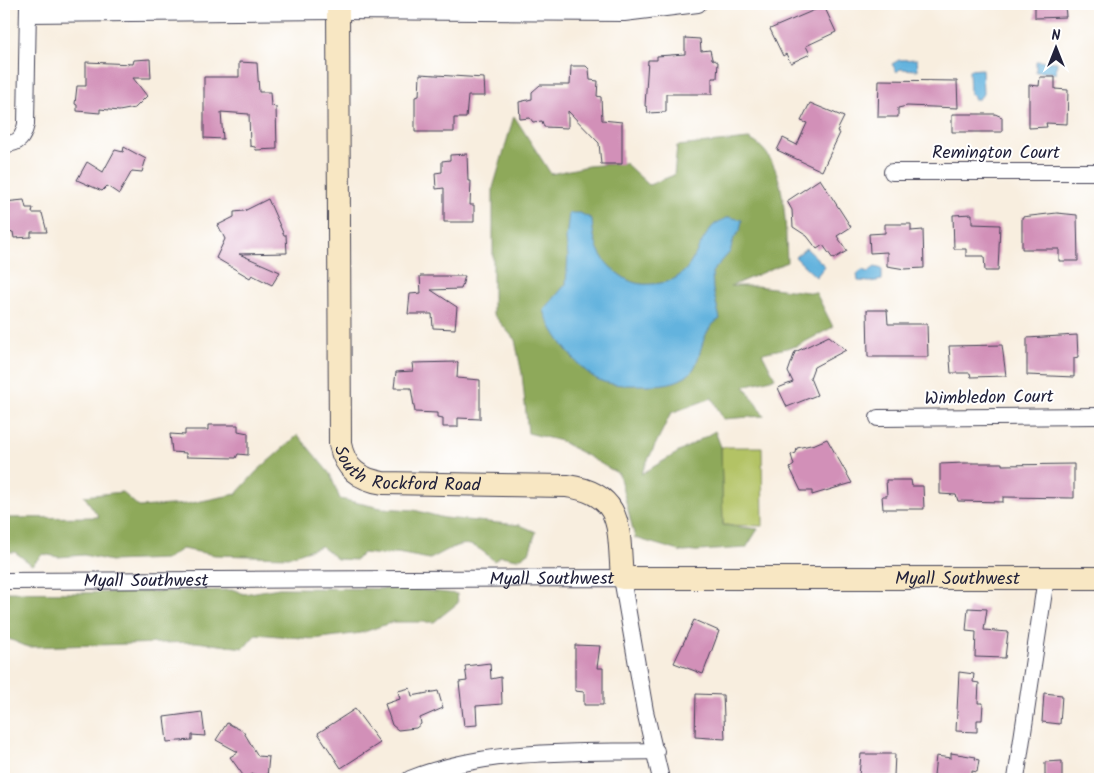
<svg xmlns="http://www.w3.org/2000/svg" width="1104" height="783" viewBox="0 0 1104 783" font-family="Kalam,sans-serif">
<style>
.green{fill:#b3c365;stroke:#6a7250}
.forest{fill:#8ea95a;stroke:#58664a}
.water{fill:#63b3de;stroke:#426a8c}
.building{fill:#d290b8}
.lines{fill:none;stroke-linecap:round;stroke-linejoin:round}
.street-casing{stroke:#424154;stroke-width:18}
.secondary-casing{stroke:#424154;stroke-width:24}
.street{stroke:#fff;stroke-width:16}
.secondary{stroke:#f8e7c3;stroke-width:22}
.labels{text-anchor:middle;stroke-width:4;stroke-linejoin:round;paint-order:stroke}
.street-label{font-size:18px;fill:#22223b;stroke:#fff}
</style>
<rect width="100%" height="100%" fill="#fff"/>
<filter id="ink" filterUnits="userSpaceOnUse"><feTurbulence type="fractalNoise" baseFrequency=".02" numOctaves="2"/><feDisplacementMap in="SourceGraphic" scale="10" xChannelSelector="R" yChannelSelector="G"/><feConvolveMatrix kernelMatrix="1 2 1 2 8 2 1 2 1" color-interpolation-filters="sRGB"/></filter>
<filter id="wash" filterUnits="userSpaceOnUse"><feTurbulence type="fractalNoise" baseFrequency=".0096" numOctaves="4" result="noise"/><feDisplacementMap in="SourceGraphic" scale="20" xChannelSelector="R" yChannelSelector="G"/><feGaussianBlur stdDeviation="1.12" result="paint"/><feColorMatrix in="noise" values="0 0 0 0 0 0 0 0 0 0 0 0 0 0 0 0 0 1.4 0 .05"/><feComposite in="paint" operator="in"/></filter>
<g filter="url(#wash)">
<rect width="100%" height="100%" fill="#f8eedf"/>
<path class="green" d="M 721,447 L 762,447 L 763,526 L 723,525 Z"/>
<path class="forest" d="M 514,116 L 551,174 L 588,166 L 625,163 L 649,185 L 674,175 L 677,146 L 749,139 C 788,156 785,226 787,262 L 731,286 L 756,286 L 816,293 L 833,327 L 797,346 L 762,353 L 775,378 L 744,386 L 764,416 L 723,419 L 712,398 L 671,413 L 641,474 L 715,431 L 721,447 L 723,525 L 758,529 L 746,548 L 683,552 L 635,538 L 619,474 L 561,441 L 528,433 L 522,374 L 515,340 L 493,314 L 493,188 Z
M 298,435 L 330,474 L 340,499 L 381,508 L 414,510 L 444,518 L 520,525 L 536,532 L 529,553 L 517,559 L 501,556 L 494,561 C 467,535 460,544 430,559 L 397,553 L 382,555 L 363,553 L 356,560 L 337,559 L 321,546 L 288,557 L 215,555 L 182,549 L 166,559 L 111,561 L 84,555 L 58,557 L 43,554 L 32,565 L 15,552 L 4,552 L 4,518 L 99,517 L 84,496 L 122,492 L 139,507 L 187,504 L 236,494 L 256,472 Z
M 279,588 L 410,589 L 457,594 L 458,603 L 434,622 L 393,622 L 361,633 L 313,639 L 256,634 L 244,648 L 196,642 L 28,647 L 4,637 L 4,592 L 76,593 L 235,590 L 244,594 Z"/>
<path class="water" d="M 917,59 L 918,70 L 900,69 L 897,72 L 892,64 L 899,60 Z
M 1036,61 L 1057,62 L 1056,74 L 1050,72 L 1036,72 Z
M 982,69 L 983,94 L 979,99 L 974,99 L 974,96 L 970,94 L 969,70 Z
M 569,213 L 580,213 L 592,219 C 593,243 600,261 620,275 C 631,283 639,285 652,284 C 694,282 691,252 712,227 C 716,222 724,220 729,217 L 742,220 L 740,231 L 734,238 L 730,252 L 712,272 L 713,290 L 720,319 C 698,331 703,363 689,374 C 677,384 661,385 646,385 C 632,385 618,386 604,382 C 582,376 550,332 544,310 L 566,284 L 568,256 L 566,239 Z
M 806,248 L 825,266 L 816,277 L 795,257 Z
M 875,267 L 882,269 L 882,280 L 870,282 L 858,281 L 857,274 L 862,270 L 868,272 Z"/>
<g id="blocks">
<path class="building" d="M 1035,4 L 1065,4 L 1066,17 L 1035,18 Z
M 824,6 L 836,32 L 806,46 L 810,54 L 791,63 L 786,54 L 783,56 L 770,29 Z
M 685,38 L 700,39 L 701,51 L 710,50 L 712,59 L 718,62 L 717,78 L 712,78 L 712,94 L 666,94 L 666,112 L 648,113 L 647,107 L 645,106 L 648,60 L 657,60 L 657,56 L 685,54 Z
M 150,59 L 151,78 L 133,78 L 147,96 L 135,108 L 119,111 L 100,109 L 100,113 L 77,111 L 77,105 L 75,104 L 77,86 L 86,86 L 86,62 L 133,64 L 134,60 Z
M 239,62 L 257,63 L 259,92 L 270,92 L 271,106 L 276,107 L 277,149 L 256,150 L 255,147 L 250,146 L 249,114 L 221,112 L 223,139 L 204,138 L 204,77 L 239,77 Z
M 571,66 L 586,66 L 589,69 L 590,80 L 598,81 L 597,96 L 601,97 L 602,120 L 622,122 L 622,164 L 601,164 L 599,143 L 568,111 L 568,128 L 544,127 L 542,121 L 533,122 L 530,118 L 520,119 L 519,102 L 532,99 L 532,92 L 540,85 L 570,85 Z
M 420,74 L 484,78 L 485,96 L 468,96 L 466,118 L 454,118 L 454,132 L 415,132 L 415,97 L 419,96 Z
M 1040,77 L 1055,77 L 1055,89 L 1068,90 L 1067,124 L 1046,123 L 1047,127 L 1029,128 L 1029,85 L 1039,86 Z
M 879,80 L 957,81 L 958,108 L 907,106 L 898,108 L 898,117 L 878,117 Z
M 810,103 L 844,117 L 837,131 L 840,133 L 822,171 L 777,150 L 783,138 L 797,145 L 807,123 L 801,121 Z
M 952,114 L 995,114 L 1002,117 L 1002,132 L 952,132 Z
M 124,147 L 146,159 L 142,172 L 132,171 L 119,194 L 107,186 L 102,191 L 77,180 L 87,162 L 103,172 L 115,150 L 123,152 Z
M 467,154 L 468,181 L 471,181 L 470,205 L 474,205 L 474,222 L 444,222 L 444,188 L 436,189 L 435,173 L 442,172 L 442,161 L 450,160 L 450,155 Z
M 820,179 L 851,227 L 837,236 L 847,251 L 833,259 L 823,245 L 817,249 L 807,236 L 793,227 L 792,210 L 787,201 Z
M 268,199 L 284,235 L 286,235 L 287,253 L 239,254 L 280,272 L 272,285 L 252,275 L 250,278 L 216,258 L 225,239 L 218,225 L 234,217 L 234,212 L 244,211 Z
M 24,200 L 26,208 L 33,208 L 32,213 L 42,213 L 47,232 L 31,232 L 31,237 L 14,238 L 13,232 L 7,234 L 4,202 Z
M 1057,213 L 1077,215 L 1078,261 L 1059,261 L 1059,249 L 1022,249 L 1022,217 Z
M 972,214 L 972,224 L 1000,225 L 998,271 L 985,271 L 984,256 L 966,256 L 966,249 L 954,249 L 953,215 Z
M 885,224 L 911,224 L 911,231 L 923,230 L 924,268 L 905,269 L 887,266 L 887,252 L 870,253 L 869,234 L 885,233 Z
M 420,276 L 465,276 L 461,289 L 431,290 L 457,307 L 455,329 L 433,328 L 432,314 L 408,314 L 410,294 L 421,293 Z
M 867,310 L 887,310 L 888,324 L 927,324 L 928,357 L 868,357 Z
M 1077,335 L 1078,357 L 1074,358 L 1074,377 L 1027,375 L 1027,338 Z
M 829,336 L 846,350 L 814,367 L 810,378 L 817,395 L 787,407 L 778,388 L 793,382 L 788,372 L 795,352 Z
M 1002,345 L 1006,376 L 971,377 L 970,373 L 951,373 L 949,346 Z
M 458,362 L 457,378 L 480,380 L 480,419 L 458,418 L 458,427 L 443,427 L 443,418 L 437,417 L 437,413 L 415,412 L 411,388 L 394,388 L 396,372 L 413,371 L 412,363 Z
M 208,425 L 238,425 L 238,431 L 248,433 L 248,455 L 238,454 L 236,458 L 186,457 L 186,453 L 172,452 L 170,434 L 185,435 L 185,430 L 208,430 Z
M 827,439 L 852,483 L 812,495 L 812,491 L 801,491 L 790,468 L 794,465 L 791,455 L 796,453 L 797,448 L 815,444 Z
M 964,463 L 1002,463 L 1002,465 L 1074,464 L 1074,498 L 1003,497 L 1003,502 L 958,501 L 956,495 L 940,494 L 940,464 Z
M 886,480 L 911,480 L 912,486 L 923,486 L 924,509 L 883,509 L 882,496 L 887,496 Z
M 968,608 L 987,609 L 984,630 L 1008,632 L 1005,658 L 975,657 L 976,632 L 966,631 Z
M 694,620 L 719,631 L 703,674 L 674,663 Z
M 575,645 L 600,646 L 597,668 L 603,668 L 603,705 L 584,705 L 584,692 L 575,691 Z
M 490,663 L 491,679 L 501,677 L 502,704 L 476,706 L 477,725 L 464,726 L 459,682 L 467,681 L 465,666 Z
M 959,672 L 974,674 L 973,682 L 979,683 L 978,703 L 983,703 L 982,720 L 977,720 L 977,732 L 956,731 Z
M 410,688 L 412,696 L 438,691 L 443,708 L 420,718 L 421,724 L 416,728 L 398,730 L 392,725 L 385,704 L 400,699 L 398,691 Z
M 1044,693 L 1062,695 L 1060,724 L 1042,722 Z
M 696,694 L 723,695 L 725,739 L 695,737 Z
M 355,709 L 380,743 L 341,768 L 318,733 Z
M 202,712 L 205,736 L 192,735 L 192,740 L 167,742 L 164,717 Z
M 227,723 L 243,731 L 258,756 L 269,757 L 267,777 L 253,774 L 245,778 L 230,757 L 238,752 L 216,740 Z
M 951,753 L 976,757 L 975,759 L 979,760 L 977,772 L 972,771 L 972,778 L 969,779 L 948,779 L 948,777 L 934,775 L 936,756 L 951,758 Z
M 861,754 L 895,754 L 894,776 L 859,776 Z
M 1062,761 L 1062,779 L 1045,779 L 1045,762 Z"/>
</g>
</g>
<g filter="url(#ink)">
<use href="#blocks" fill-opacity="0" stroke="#424154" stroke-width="1"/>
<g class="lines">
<defs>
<g id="street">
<path d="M 28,14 L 338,11 L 624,13 L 698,4"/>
<path d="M 4,144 C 19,144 23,138 26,124 L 28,4"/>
<path d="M 892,172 L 1100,172"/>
<path d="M 878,418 L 1100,416"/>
<path id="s1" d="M 4,581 L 622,578 L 645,711 L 661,779"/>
<path d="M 410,779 C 488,748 573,753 656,751"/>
<path d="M 1016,779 L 1046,578"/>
</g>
<g id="secondary">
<path id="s2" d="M 338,4 L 340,444 C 345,469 359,479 383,483 L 567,486 C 625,494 618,530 622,578 L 1100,578"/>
</g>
</defs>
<use href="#street" class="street-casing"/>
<use href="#secondary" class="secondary-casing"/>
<use href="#street" class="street"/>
<use href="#secondary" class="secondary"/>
</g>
</g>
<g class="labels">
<g class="street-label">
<text x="996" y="158">Remington Court</text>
<text transform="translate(989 397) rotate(-1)" y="6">Wimbledon Court</text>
<text dy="6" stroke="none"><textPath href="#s2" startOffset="521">South Rockford Road</textPath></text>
<text dy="6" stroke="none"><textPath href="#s1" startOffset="548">Myall Southwest</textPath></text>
<text dy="6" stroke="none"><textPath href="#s2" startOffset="1144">Myall Southwest</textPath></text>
<text dy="6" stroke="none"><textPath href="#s1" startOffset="142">Myall Southwest</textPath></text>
</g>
</g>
<rect width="1104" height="783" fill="none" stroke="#fff" stroke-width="20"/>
<g transform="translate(1056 48)" stroke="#ffffff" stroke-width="4" paint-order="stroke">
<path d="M0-4L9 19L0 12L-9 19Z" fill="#22223b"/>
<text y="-8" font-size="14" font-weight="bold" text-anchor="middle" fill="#22223b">N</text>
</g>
</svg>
